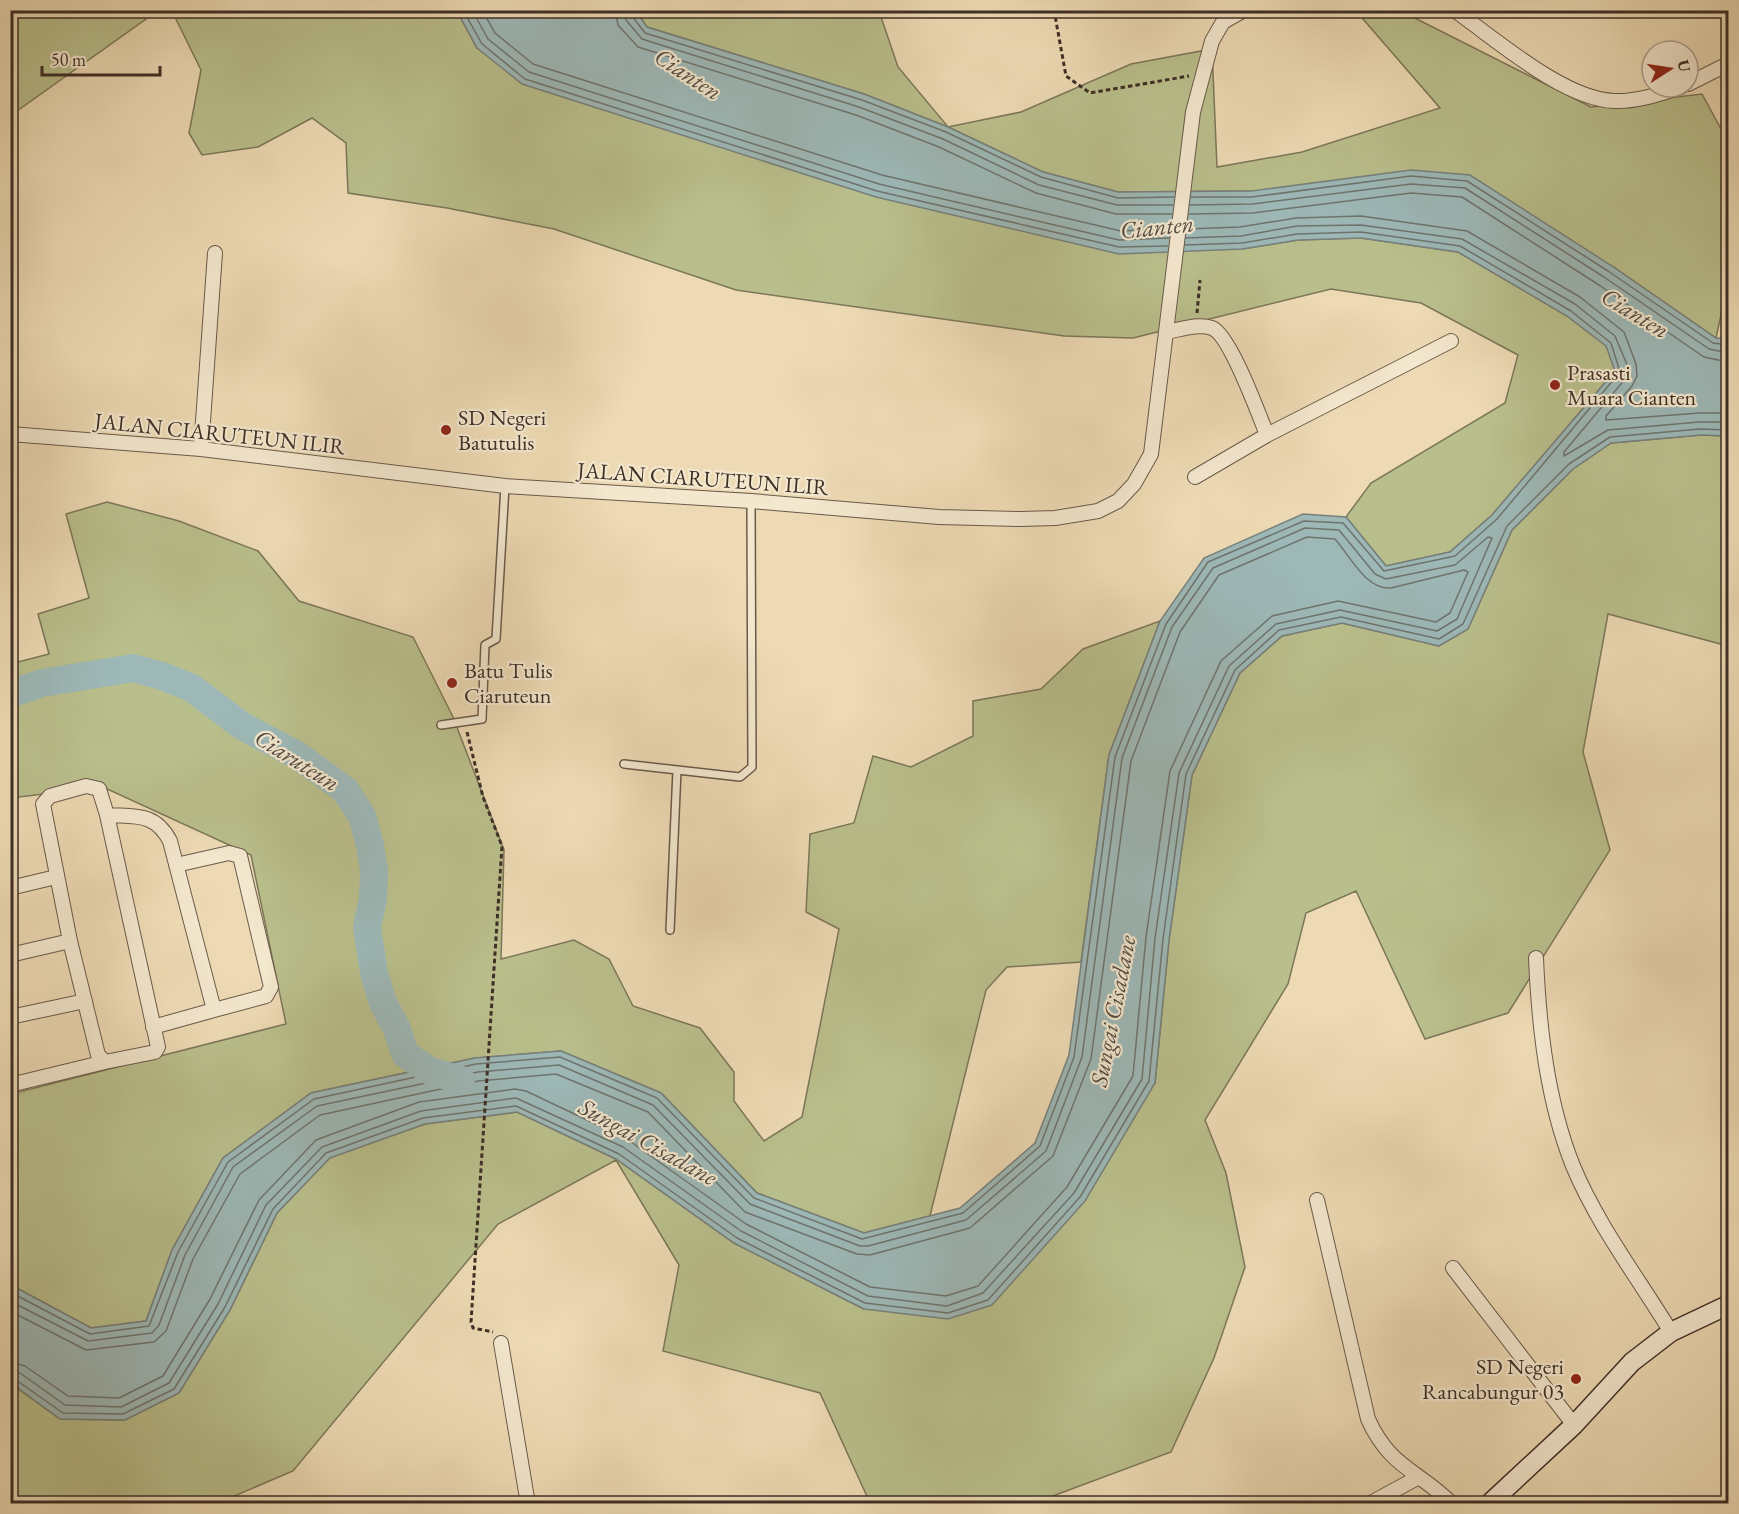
<svg xmlns="http://www.w3.org/2000/svg" width="1739" height="1514" viewBox="0 0 1739 1514" font-family="'EB Garamond',serif">
<style>
.green{fill:#b9bf8c;stroke:#7c7759;stroke-width:1.5}
.water{fill:#9db8b7;stroke:#77817d;stroke-width:1.5}
.lines{fill:none;stroke-linecap:round;stroke-linejoin:round}
.shore{stroke:#6e746e;stroke-width:1.5}
.river{stroke:#9db8b7;stroke-width:28}
.service-casing{stroke:#6a5a4a;stroke-width:10}
.minor-casing{stroke:#6a5a4a;stroke-width:16}
.secondary-casing{stroke:#3e2f26;stroke-width:21}
.path{stroke:#3e2f26;stroke-width:3;stroke-dasharray:4.5 3;stroke-linecap:butt}
.service{stroke:#f3e7ce;stroke-width:7}
.minor{stroke:#f3e7ce;stroke-width:14}
.secondary{stroke:#f3e7ce;stroke-width:18}
.poi-dot{fill:#8f2418;stroke:#f3e7ce;stroke-width:2}
.labels{text-anchor:middle;stroke-width:4.5;stroke-linejoin:round;paint-order:stroke}
.poi-label{font-size:22px;fill:#3e2f26;stroke:#f3e7ce;text-anchor:start}
.street-label{font-size:22px;fill:#3e2f26;stroke:#f3e7ce}
.water-label{font-size:24px;font-style:italic;fill:#514a43;stroke:#f3e7ce}
</style>
<rect width="100%" height="100%" fill="#eddab4"/>
<filter id="stains"><feTurbulence type="fractalNoise" baseFrequency=".00333" numOctaves="4"/><feColorMatrix values="0 0 0 0 .2 0 0 0 0 .09 0 0 0 0 .02 0 0 0 .5 -.17"/></filter>
<radialGradient id="worn" r=".72"><stop offset=".6" stop-color="#630" stop-opacity="0"/><stop offset="1" stop-color="#630" stop-opacity=".3"/></radialGradient>
<path class="green" d="M 11,10 L 149,10 L 149,11 L 146,19 L 17,111 L 11,102 Z
M 172,11 L 457,11 L 477,48 L 1242,249 L 1298,240 L 1361,238 L 1458,252 L 1567,316 L 1607,346 L 1615,371 L 1492,515 L 1450,552 L 1386,566 L 1346,517 L 1371,483 L 1505,403 L 1518,355 L 1421,303 L 1331,289 L 1133,338 L 1064,336 L 736,290 L 554,229 L 447,208 L 348,193 L 346,143 L 312,118 L 258,147 L 202,155 L 189,133 L 201,70 Z
M 636,11 L 879,11 L 898,67 L 948,127 L 1021,112 L 1131,64 L 1212,49 L 1217,167 L 1302,152 L 1440,108 L 1356,11 L 1401,11 L 1591,107 L 1702,94 L 1728,142 L 1728,283 L 1716,338 L 1612,266 L 1252,191 L 1118,192 L 1043,172 L 948,127 L 864,94 L 647,27 Z
M 1701,435 L 1728,436 L 1728,646 L 1608,614 L 1583,752 L 1610,850 L 1508,1013 L 1425,1039 L 1356,891 L 1306,913 L 1288,984 L 1205,1120 L 1226,1173 L 1245,1267 L 1214,1358 L 1171,1452 L 1034,1503 L 870,1503 L 820,1393 L 663,1351 L 679,1265 L 616,1160 L 498,1224 L 293,1471 L 218,1503 L 11,1503 L 10,1383 L 60,1419 L 125,1420 L 179,1393 L 230,1310 L 277,1213 L 330,1157 L 425,1124 L 517,1112 L 616,1159 L 734,1243 L 864,1309 L 1155,1083 L 1169,940 L 1192,775 L 1240,673 L 1282,636 L 1342,623 L 1439,646 L 1468,629 L 1512,530 L 1573,469 L 1611,443 Z
M 107,502 L 179,521 L 258,551 L 299,601 L 413,637 L 453,717 L 504,850 L 501,959 L 574,940 L 609,959 L 633,1006 L 700,1028 L 734,1072 L 734,1101 L 764,1141 L 802,1117 L 839,929 L 806,912 L 810,834 L 854,823 L 873,756 L 911,767 L 973,736 L 973,701 L 1041,689 L 1083,649 L 1160,621 L 1109,755 L 1081,962 L 1007,967 L 986,990 L 930,1216 L 864,1233 L 757,1193 L 661,1093 L 561,1051 L 475,1058 L 311,1093 L 223,1158 L 172,1250 L 146,1321 L 91,1328 L 11,1285 L 11,1094 L 286,1024 L 251,855 L 103,787 L 11,798 L 10,664 L 49,654 L 38,614 L 89,598 L 66,514 Z"/>
<path class="water" d="M 457,11 L 636,11 L 647,27 L 864,94 L 948,127 L 1043,172 L 1118,192 L 1252,191 L 1411,170 L 1470,175 L 1612,266 L 1716,338 L 1728,339 L 1728,436 L 1701,435 L 1611,443 L 1573,469 L 1512,530 L 1468,629 L 1439,646 L 1342,623 L 1282,636 L 1240,673 L 1192,775 L 1169,940 L 1155,1083 L 1085,1201 L 992,1305 L 948,1319 L 864,1309 L 734,1243 L 616,1159 L 517,1112 L 425,1124 L 330,1158 L 277,1213 L 230,1310 L 179,1393 L 125,1420 L 60,1419 L 11,1383 L 11,1285 L 91,1328 L 146,1321 L 172,1250 L 223,1158 L 311,1093 L 475,1058 L 561,1051 L 661,1093 L 757,1193 L 864,1233 L 960,1208 L 1035,1143 L 1069,1055 L 1109,755 L 1160,621 L 1204,558 L 1303,514 L 1346,517 L 1386,566 L 1450,552 L 1492,515 L 1615,371 L 1606,346 L 1567,316 L 1458,252 L 1361,238 L 1298,240 L 1242,249 L 1119,254 L 876,197 L 522,84 L 477,48 Z"/>
<g class="lines">
<path class="shore" d="M 463,10 L 482,44 L 525,79 L 877,191 L 1119,247 L 1168,246
M 472,10 L 488,39 L 529,72 L 879,184 L 1119,240 L 1169,238
M 482,10 L 495,33 L 533,64 L 882,175 L 1121,231 L 1170,229
M 615,10 L 618,25 L 638,47 L 856,115 L 939,147 L 1036,193 L 1116,214 L 1172,214
M 624,10 L 626,20 L 642,39 L 859,107 L 943,139 L 1039,185 L 1117,205 L 1173,205
M 631,10 L 632,16 L 645,33 L 862,100 L 946,132 L 1041,177 L 1118,198 L 1174,197
M 1191,197 L 1252,197 L 1411,176 L 1467,181 L 1608,271 L 1713,343 L 1728,345
M 1190,205 L 1253,204 L 1411,184 L 1465,188 L 1604,277 L 1709,349 L 1728,353
M 1189,214 L 1253,213 L 1411,193 L 1462,197 L 1599,285 L 1704,357 L 1728,362
M 1187,229 L 1240,227 L 1296,218 L 1361,216 L 1467,231 L 1580,297 L 1624,332 L 1636,364 L 1637,376 L 1632,386 L 1606,416 L 1606,420 L 1700,413 L 1728,413
M 1186,238 L 1241,236 L 1297,226 L 1361,225 L 1462,239 L 1575,304 L 1615,336 L 1628,367 L 1626,378 L 1564,452 L 1564,456 L 1608,430 L 1699,422 L 1728,422
M 10,1292 L 90,1334 L 149,1326 L 178,1252 L 228,1162 L 314,1099 L 476,1064 L 560,1057 L 657,1098 L 754,1198 L 862,1239 L 963,1213 L 1040,1146 L 1074,1057 L 1115,757 L 1166,624 L 1208,562 L 1304,521 L 1343,523 L 1384,571 L 1455,556 L 1497,519 L 1620,372 L 1611,343 L 1571,311 L 1460,246 L 1361,232 L 1297,234 L 1242,243 L 1185,245
M 10,1301 L 88,1341 L 152,1333 L 159,1325 L 185,1255 L 233,1167 L 317,1106 L 478,1072 L 559,1065 L 653,1105 L 750,1204 L 860,1246 L 868,1246 L 966,1220 L 1046,1151 L 1082,1057 L 1122,758 L 1172,627 L 1213,568 L 1305,528 L 1339,530 L 1375,574 L 1386,579 L 1455,565 L 1488,537 L 1492,538 L 1457,619 L 1437,631 L 1340,610 L 1276,624 L 1229,666 L 1179,773 L 1155,938 L 1142,1079 L 1074,1193 L 983,1293 L 947,1306 L 868,1296 L 741,1231 L 623,1147 L 516,1098 L 421,1111 L 322,1147 L 266,1205 L 218,1304 L 169,1383 L 121,1407 L 65,1405 L 20,1373 L 10,1371
M 10,1311 L 86,1350 L 154,1342 L 166,1331 L 193,1259 L 240,1174 L 320,1115 L 478,1081 L 556,1074 L 648,1112 L 745,1212 L 857,1254 L 870,1255 L 970,1228 L 1053,1156 L 1091,1059 L 1131,761 L 1180,632 L 1219,575 L 1307,537 L 1335,539 C 1350,556 1366,590 1391,588 L 1464,570 L 1468,572 L 1450,613 L 1436,622 L 1338,601 L 1272,616 L 1221,661 L 1170,771 L 1146,937 L 1133,1076 L 1067,1187 L 978,1286 L 946,1296 L 870,1287 L 746,1224 L 627,1139 L 526,1091 L 515,1089 L 419,1102 L 316,1140 L 259,1200 L 210,1299 L 163,1376 L 119,1398 L 68,1396 L 25,1366 L 10,1362
M 10,1379 L 16,1380 L 63,1413 L 123,1414 L 174,1389 L 225,1307 L 273,1209 L 326,1153 L 423,1118 L 516,1106 L 619,1154 L 737,1238 L 865,1303 L 948,1313 L 988,1300 L 1080,1197 L 1149,1081 L 1163,939 L 1186,774 L 1235,670 L 1279,630 L 1341,617 L 1439,639 L 1463,624 L 1507,526 L 1569,464 L 1610,437 L 1700,429 L 1728,430"/>
<path class="river" d="M 10,694 L 42,683 L 133,668 L 162,676 L 192,688 L 242,726 L 297,755 L 345,790 L 362,816 L 370,845 L 374,871 L 373,899 L 367,927 L 374,973 L 383,1003 L 397,1029 L 405,1054 L 430,1071 L 461,1080"/>
<defs>
<path id="service" d="M 441,725 L 482,719 L 485,645 L 496,639 L 505,486
M 624,764 L 740,777 L 752,767 L 751,501
M 670,930 L 677,770"/>
<path id="minor" d="M 1454,10 C 1496,39 1563,99 1614,101 C 1637,102 1659,94 1681,87
M 1688,84 L 1728,64
M 1166,332 C 1179,330 1198,323 1212,328 C 1230,335 1259,415 1267,435
M 10,434 L 201,449 L 505,486 L 751,501 L 939,517 L 1021,519 L 1055,518 L 1098,511 L 1118,501 L 1134,484 L 1151,454 L 1193,112 L 1212,41 L 1223,22 L 1244,10
M 201,449 L 215,253
M 1195,477 L 1267,435 L 1451,341
M 86,786 L 99,789 L 107,815 L 158,1047 L 155,1052 L 105,1062 L 98,1055 L 70,941 L 43,804 L 50,796 Z
M 107,815 C 135,817 155,812 170,841 L 214,1010 L 153,1027
M 176,865 L 229,853 L 240,856 L 271,987 L 266,996 L 214,1010
M 10,888 L 56,877
M 10,955 L 70,941
M 1536,958 C 1539,1027 1547,1101 1573,1166 C 1597,1224 1638,1278 1671,1332
M 10,1017 L 85,1001
M 10,1085 L 105,1062
M 1317,1200 L 1368,1419 C 1390,1468 1418,1470 1452,1504
M 1453,1268 L 1574,1425
M 501,1343 L 528,1504
M 1369,1504 L 1417,1478"/>
<path id="secondary" d="M 1489,1504 L 1574,1425 L 1632,1362 L 1671,1332 L 1728,1305"/>
</defs>
<use href="#service" class="service-casing"/>
<use href="#minor" class="minor-casing"/>
<use href="#secondary" class="secondary-casing"/>
<path class="path" d="M 1054,10 L 1066,76 L 1090,93 L 1189,76
M 1197,313 L 1200,280
M 467,732 L 483,797 L 502,846 L 471,1322 L 473,1328 L 493,1332"/>
<use href="#service" class="service"/>
<use href="#minor" class="minor"/>
<use href="#secondary" class="secondary"/>
</g>
<g class="poi-dot">
<circle cx="1555" cy="385" r="6"/>
<circle cx="446" cy="430" r="6"/>
<circle cx="452" cy="683" r="6"/>
<circle cx="1576" cy="1379" r="6"/>
</g>
<g class="labels">
<g class="poi-label">
<text x="1567" y="380">Prasasti<tspan x="1567" dy="25">Muara Cianten</tspan></text>
<text x="458" y="425">SD Negeri<tspan x="458" dy="25">Batutulis</tspan></text>
<text x="464" y="678">Batu Tulis<tspan x="464" dy="25">Ciaruteun</tspan></text>
<text x="1564" y="1374" text-anchor="end">SD Negeri<tspan x="1564" dy="25">Rancabungur 03</tspan></text>
</g>
<g class="street-label">
<text transform="translate(220 433) rotate(6)" y="8">JALAN CIARUTEUN ILIR</text>
<text transform="translate(703 478) rotate(4)" y="8">JALAN CIARUTEUN ILIR</text>
</g>
<g class="water-label">
<text transform="translate(688 74) rotate(33)" y="8">Cianten</text>
<text transform="translate(1157 227) rotate(-6)" y="8">Cianten</text>
<text transform="translate(1635 313) rotate(31)" y="8">Cianten</text>
<text transform="translate(297 760) rotate(32)" y="8">Ciaruteun</text>
<text transform="translate(1113 1011) rotate(-79)" y="8">Sungai Cisadane</text>
<text transform="translate(648 1142) rotate(29)" y="8">Sungai Cisadane</text>
</g>
</g>
<rect width="1739" height="1514" fill="none" stroke="#eddab4" stroke-width="36"/>
<rect x="12" y="12" width="1715" height="1490" fill="none" stroke="#3e2f26" stroke-width="3"/>
<rect x="18" y="18" width="1703" height="1478" fill="none" stroke="#3e2f26" stroke-width="1.5"/>
<g transform="translate(1670 69) rotate(78)"><circle r="28" fill="#f3e7ce" stroke="#ab9d8b" stroke-width="1.5"/>
<path d="M0-4.5L10 22L0 15L-10 22Z" fill="#8f2418"/>
<text y="-9" font-size="16" font-weight="bold" text-anchor="middle" fill="#3e2f26">U</text>
</g>
<path d="M42 66v9h118v-9" fill="none" stroke="#3e2f26" stroke-width="3"/>
<text x="51" y="66" font-size="18" fill="#3e2f26" stroke="#f3e7ce" stroke-width="4.5" paint-order="stroke">50 m</text>
<rect width="100%" height="100%" filter="url(#stains)"/>
<rect width="100%" height="100%" fill="url(#worn)"/>
</svg>
